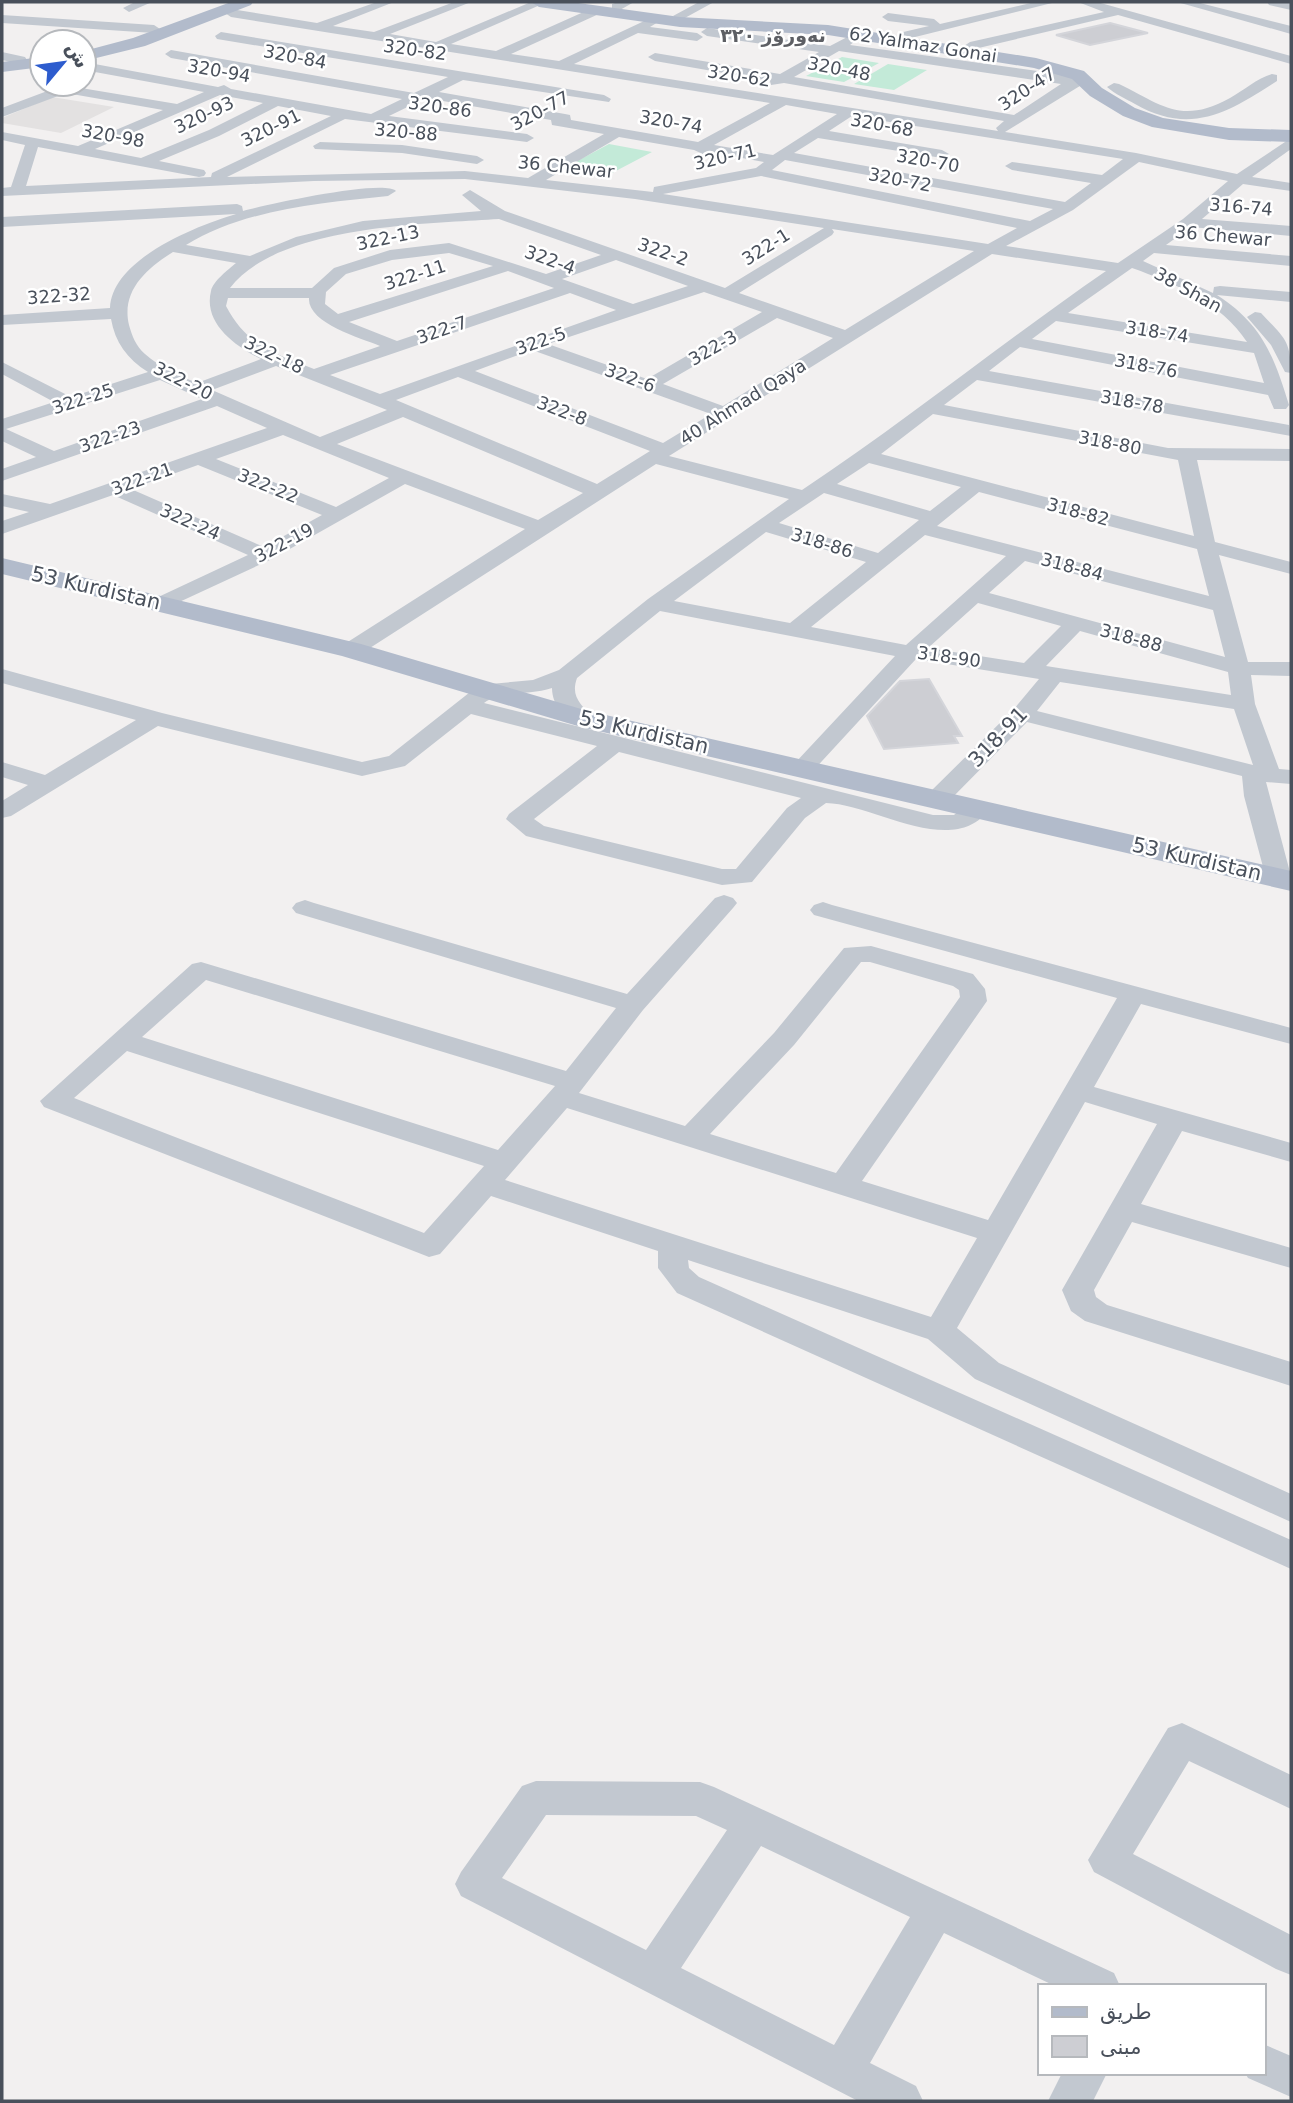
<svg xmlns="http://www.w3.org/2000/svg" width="1293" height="2103" viewBox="0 0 1293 2103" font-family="'DejaVu Sans','Noto Sans Arabic',sans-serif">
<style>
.education{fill:#e3e1e1}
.green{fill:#c3ead8}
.building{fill:#cdced3;stroke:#d4d5da;stroke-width:2}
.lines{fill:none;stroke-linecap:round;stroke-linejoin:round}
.minor{fill:#c2c8d0;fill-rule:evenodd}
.major{fill:#b2bbcb;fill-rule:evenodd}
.labels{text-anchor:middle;stroke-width:5;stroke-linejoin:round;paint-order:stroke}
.far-street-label{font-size:18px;fill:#49505b;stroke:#fff}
.far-neighbourhood-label{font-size:19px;font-weight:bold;fill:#5d5f64;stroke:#fff}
.street-label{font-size:21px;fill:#49505b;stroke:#fff}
</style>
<rect width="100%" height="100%" fill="#f2f0f0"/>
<path class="education" d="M 52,97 L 114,107 L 61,133 L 2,123 L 2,118 Z"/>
<path class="green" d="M 842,57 L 879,63 L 844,82 L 806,76 Z
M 888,64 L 927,70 L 894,90 L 854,84 Z
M 609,144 L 652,152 L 612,173 L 568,166 Z"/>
<path class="building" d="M 1110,23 L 1148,33 L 1090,45 L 1056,35 Z
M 929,679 L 962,736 L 954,736 L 958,743 L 884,749 L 867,716 L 900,681 Z"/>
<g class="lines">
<path class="minor" d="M 135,2 L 152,2 L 129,12 L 123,8 Z
M 377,2 L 394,2 L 333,26 L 374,32 L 454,2 L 471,2 L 390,34 L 436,42 L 531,2 L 547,2 L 451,44 L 496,51 L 597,6 L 603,10 L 601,13 L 511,54 L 559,61 L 657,15 L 663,19 L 650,27 L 697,33 L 703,37 L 697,41 L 638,33 L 574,64 L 998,131 L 996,128 L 1004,121 L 784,83 L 771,85 L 770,81 L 655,61 L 648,57 L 655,53 L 780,74 L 819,52 L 707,36 L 701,32 L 707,28 L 830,46 L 853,34 L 859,38 L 850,45 L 1081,77 L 1088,81 L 1005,132 L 1136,153 L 1237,174 L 1291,138 L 1291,149 L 1252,177 L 1291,183 L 1291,191 L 1243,184 L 1202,219 L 1291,226 L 1291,236 L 1191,227 L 1166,245 L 1291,256 L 1291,266 L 1154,253 L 1143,261 L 1213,293 L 1214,287 L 1220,286 L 1291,292 L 1291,302 L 1217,295 C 1262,324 1274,356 1289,405 L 1286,409 L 1274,409 L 1268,395 L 1020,347 L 989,371 L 1289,425 L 1291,436 L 977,380 L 944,405 L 1168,448 L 1291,449 L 1291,461 L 1197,460 L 1215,542 L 1291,562 L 1291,574 L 1219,555 L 1248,662 L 1291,662 L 1291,676 L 1251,675 L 1255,704 L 1279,769 L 1291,770 L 1291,784 L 1266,782 L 1291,876 L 1288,883 L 1279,886 L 1270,883 L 1266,878 L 1244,796 L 1242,776 L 1027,722 L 946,804 L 937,806 L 928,804 L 925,799 L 928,794 L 1014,709 L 1039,679 L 916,659 L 811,773 L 795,773 L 791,768 L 795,763 L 895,656 L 660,611 L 577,678 C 570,698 582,704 592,718 L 589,723 C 569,728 552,707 552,688 C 530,696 502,689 484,703 L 933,815 L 954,815 C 965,806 972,799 987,803 L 990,808 C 954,860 874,804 826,803 L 805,818 L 752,882 L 722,885 L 526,836 L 506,819 L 509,814 L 597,746 L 471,714 L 405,766 L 362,776 L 158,726 L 11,816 L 2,818 L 2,801 L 28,785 L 2,777 L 2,762 L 45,775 L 136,720 L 2,683 L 2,669 L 162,713 L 362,762 L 389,756 L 479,685 L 533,680 L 559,670 L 648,599 L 789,499 L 656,464 L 359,655 L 343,655 L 340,650 L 343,645 L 525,529 L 405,484 L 272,559 L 162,610 L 154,609 L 151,604 L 154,599 L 248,555 L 113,495 L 2,534 L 2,521 L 29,512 L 2,506 L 2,494 L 50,504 L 267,428 L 217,406 L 2,481 L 2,469 L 36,457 L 2,441 L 2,419 L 54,402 L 2,374 L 2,362 L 71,397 L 148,372 C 127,359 115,342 111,319 L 2,325 L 2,315 L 110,308 C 112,259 196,226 236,214 L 2,227 L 2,217 L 237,204 L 242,206 L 243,211 C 265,205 383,179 396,191 L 388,196 C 321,203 245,209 186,245 L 250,256 L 296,237 L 363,221 L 481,211 L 462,195 L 470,190 L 505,211 L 725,288 L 824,228 L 635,199 L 465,179 L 314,181 L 2,196 L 2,188 L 11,187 L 25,145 L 2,140 L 2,132 L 78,146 L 163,110 L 66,93 L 2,117 L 2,108 L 66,84 L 84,83 L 81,88 L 177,104 L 204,92 L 84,70 L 84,62 L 218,87 L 224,85 L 231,89 L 371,114 L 402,99 L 171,58 L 165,54 L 171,50 L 414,93 L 448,77 L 217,39 L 215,36 L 221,32 L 604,95 L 611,99 L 609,102 L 463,80 L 439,92 L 565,114 L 570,115 L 571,120 L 698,142 L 770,103 L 231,17 L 225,13 L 231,9 L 317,23 ZM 839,51 L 1061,84 L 1014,115 L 794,77 ZM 220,95 L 263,103 L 209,130 L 141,158 L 95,149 ZM 426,98 L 551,120 L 552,125 L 604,134 L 528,178 L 465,171 L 227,177 L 345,119 L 527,142 L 534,138 L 527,134 L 389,116 ZM 786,105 L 837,114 L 773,155 L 714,145 ZM 278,106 L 331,116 L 212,173 L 211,177 L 26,186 L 38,147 L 199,177 L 204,176 L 206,173 L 204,170 L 159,161 L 219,136 ZM 852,116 L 1123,159 L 1102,175 L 1012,162 L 1005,166 L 1012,170 L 1091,183 L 1065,202 L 794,153 L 818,138 L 942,158 L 949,154 L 942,150 L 829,131 ZM 619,137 L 694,150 L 703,154 L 709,152 L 764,162 L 756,168 L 654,187 L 653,192 L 546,180 ZM 785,160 L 1053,209 L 1030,221 L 772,170 ZM 1139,162 L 1228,181 L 1183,219 L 1118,263 L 1006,246 L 1073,210 ZM 761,176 L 1017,228 L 988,244 L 663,194 ZM 499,219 L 601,255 L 546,274 L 449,243 L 390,250 L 334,268 L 312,288 L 230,288 C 278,225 426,224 499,219 ZM 832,229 L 974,251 L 845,330 L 739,293 L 832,235 L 834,232 ZM 173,252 L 236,263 C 228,270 213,281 211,291 C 203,323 235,346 261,359 L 197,383 C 178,375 160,367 145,354 C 136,346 132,336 129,325 C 121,291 146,269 173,252 ZM 449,253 L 493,266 L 338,314 L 325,304 L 326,292 L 346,274 L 392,260 ZM 992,254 L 1106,271 C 1003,342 906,421 802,490 L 669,456 ZM 616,260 L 688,286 L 633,304 L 562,279 ZM 1132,268 C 1174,283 1222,303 1247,342 L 1068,313 ZM 508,271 L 554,288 L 397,341 L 349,322 ZM 704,292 L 762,312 L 647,379 L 548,344 ZM 570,293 L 616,310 L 380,394 L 330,375 ZM 228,298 L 309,298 C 307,323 360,338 380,346 L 314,369 C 274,353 247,346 226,306 ZM 777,318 L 833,338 L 723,406 L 663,384 ZM 1056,321 L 1254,353 L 1264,383 L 1032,339 ZM 532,350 L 711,414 L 663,443 L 475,371 ZM 276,366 L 387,410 L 320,437 L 212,390 ZM 458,377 L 650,451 L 597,484 L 396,400 ZM 160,380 L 202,399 L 54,451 L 6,429 ZM 933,414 L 1178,460 L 1194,536 L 881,454 ZM 403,417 L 583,493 L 538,520 L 337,444 ZM 283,435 L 389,478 L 336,507 L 216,459 ZM 869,463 L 961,487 L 930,511 L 837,484 ZM 198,465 L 322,515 L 264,547 L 131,489 ZM 979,492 L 1197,549 L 1209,596 L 937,526 ZM 824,493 L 919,520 L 878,553 L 779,523 ZM 766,532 L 866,562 L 790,623 L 674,601 ZM 925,535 L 1006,556 L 906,645 L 811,627 ZM 1025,561 L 1213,610 L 1225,657 L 989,593 ZM 978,603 L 1061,626 L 1024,663 L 928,648 ZM 1080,631 L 1228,672 L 1231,695 L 1046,666 ZM 1060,682 L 1234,709 L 1253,765 L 1037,711 ZM 619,752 L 801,798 L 787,808 L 736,869 L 722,869 L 544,826 L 534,819 Z
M 618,2 L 634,2 L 620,10 L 612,10 L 612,4 Z
M 699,2 L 714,2 L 683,19 L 679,20 L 673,16 Z
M 1035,2 L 1056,2 L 903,40 L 899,39 L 899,33 L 929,26 L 888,21 L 882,17 L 888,13 L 934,19 L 940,24 Z
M 1078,2 L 1097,2 L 1291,56 L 1291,64 L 1118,15 L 970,50 L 964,46 L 970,42 L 1104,12 Z
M 1177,2 L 1196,2 L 1291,26 L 1291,34 Z
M 1267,2 L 1291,2 L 1291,10 L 1269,5 Z
M 2,15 L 154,25 L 160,29 L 154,33 L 2,23 Z
M 2,52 L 25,57 L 27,60 L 20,64 L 2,60 Z
M 1272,74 L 1277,75 L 1277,81 C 1229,112 1191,136 1135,104 C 1126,99 1115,94 1107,87 L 1114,83 L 1119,84 C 1162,105 1181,125 1230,98 C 1243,91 1257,78 1272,74 Z
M 320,142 L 402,145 L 477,156 L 484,160 L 477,164 L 402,153 L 315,149 L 313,146 Z
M 1255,312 L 1261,313 C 1283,337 1291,339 1291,373 L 1285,372 L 1271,345 L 1247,317 Z
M 724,895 L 733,898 L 737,903 L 733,908 L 643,1010 L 579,1093 L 685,1126 L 774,1033 L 844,948 L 871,946 L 973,974 L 985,989 L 987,1001 L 862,1181 L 988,1220 L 1117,998 L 814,915 L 810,910 L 814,905 L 823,902 L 832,905 L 1291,1028 L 1291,1044 L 1141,1004 L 1094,1087 L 1291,1143 L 1291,1162 L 1182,1131 L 1141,1204 L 1291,1248 L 1291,1268 L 1132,1222 L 1094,1290 L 1096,1297 L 1107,1305 L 1291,1362 L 1291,1386 L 1085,1321 L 1071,1311 L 1062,1290 L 1157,1124 L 1085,1102 L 957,1328 L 999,1363 L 1291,1494 L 1291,1522 L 975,1379 L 928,1339 L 688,1260 L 689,1268 L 699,1277 L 1291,1540 L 1291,1569 L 677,1293 L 658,1268 L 658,1251 L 491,1196 L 440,1254 L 429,1257 L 44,1107 L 40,1101 L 192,964 L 201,962 L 566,1071 L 616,1008 L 296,913 L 292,908 L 296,903 L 305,900 L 314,903 L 627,994 L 715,898 ZM 861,962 L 870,962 L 953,986 L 959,990 L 960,997 L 836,1173 L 710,1134 L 794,1045 ZM 206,980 L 555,1086 L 498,1150 L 142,1037 ZM 127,1051 L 484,1166 L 424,1233 L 74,1098 ZM 567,1108 L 977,1238 L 931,1317 L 505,1180 Z
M 1182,1723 L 1291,1775 L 1291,1809 L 1189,1761 L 1133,1854 L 1291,1935 L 1291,1975 L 1276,1969 L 1094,1872 L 1088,1860 L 1168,1728 Z
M 536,1781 L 700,1782 L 714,1787 L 1114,1973 L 1120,1986 L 1055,1986 L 944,1933 L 870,2063 L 916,2086 L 923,2101 L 858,2101 L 461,1896 L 455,1884 L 461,1872 L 522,1786 ZM 546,1815 L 696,1816 L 727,1830 L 646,1950 L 502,1878 ZM 761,1846 L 910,1917 L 834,2045 L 681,1968 Z
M 1263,2044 L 1291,2056 L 1291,2097 L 1248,2078 L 1245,2073 L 1263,2073 Z
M 1062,2073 L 1107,2073 L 1093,2101 L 1048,2101 Z"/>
<path class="major" d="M 231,2 L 253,2 L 251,5 L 145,46 L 84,61 L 84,51 L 133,38 Z
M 531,2 L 571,2 L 680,17 L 828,25 L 1036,58 L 1084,71 L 1102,88 L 1135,108 L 1163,118 L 1229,128 L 1291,130 L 1291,142 L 1229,140 L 1152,127 L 1123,116 L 1090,96 L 1072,79 L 1034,68 L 828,35 L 680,27 L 539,7 Z
M 42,57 L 42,67 L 2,72 L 2,62 Z
M 2,558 L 361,644 L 588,711 L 1291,871 L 1291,891 L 581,727 L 342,656 L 2,574 Z"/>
</g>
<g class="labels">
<g class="far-street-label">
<text transform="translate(923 45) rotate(9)" y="6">62 Yalmaz Gonai</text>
<text transform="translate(415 50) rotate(8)" y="6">320-82</text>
<text transform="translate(295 57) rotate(11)" y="6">320-84</text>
<text transform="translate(839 69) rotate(11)" y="6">320-48</text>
<text transform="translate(219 71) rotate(10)" y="6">320-94</text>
<text transform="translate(739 76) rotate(9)" y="6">320-62</text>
<text transform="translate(1027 89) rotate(-33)" y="6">320-47</text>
<text transform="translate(440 107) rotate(8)" y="6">320-86</text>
<text transform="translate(540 111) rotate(-28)" y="6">320-77</text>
<text transform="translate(204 115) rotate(-25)" y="6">320-93</text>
<text transform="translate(671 122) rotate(10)" y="6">320-74</text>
<text transform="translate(882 125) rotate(10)" y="6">320-68</text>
<text transform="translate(271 128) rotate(-26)" y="6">320-91</text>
<text transform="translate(406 132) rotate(5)" y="6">320-88</text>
<text transform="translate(113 136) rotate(10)" y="6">320-98</text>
<text transform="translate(725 157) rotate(-13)" y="6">320-71</text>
<text transform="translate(928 161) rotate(10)" y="6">320-70</text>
<text transform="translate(566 167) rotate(6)" y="6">36 Chewar</text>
<text transform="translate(900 180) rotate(11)" y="6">320-72</text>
<text transform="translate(1241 207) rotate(5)" y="6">316-74</text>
<text transform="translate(1223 236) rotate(5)" y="6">36 Chewar</text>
<text transform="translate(388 238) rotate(-12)" y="6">322-13</text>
<text transform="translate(766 247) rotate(-32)" y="6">322-1</text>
<text transform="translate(663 252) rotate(19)" y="6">322-2</text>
<text transform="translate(550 260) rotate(20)" y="6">322-4</text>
<text transform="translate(415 275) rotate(-18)" y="6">322-11</text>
<text transform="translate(1188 290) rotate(29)" y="6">38 Shan</text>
<text transform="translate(59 296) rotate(-4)" y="6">322-32</text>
<text transform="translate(442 330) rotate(-19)" y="6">322-7</text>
<text transform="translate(1157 332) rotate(9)" y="6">318-74</text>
<text transform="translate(541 341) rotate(-19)" y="6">322-5</text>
<text transform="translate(713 348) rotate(-30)" y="6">322-3</text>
<text transform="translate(274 355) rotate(26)" y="6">322-18</text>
<text transform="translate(1146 366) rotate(11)" y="6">318-76</text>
<text transform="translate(630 378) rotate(20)" y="6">322-6</text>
<text transform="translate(183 381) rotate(27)" y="6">322-20</text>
<text transform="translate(83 399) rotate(-18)" y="6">322-25</text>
<text transform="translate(743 402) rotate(-32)" y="6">40 Ahmad Qaya</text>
<text transform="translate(1132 402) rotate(10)" y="6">318-78</text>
<text transform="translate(562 411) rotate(21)" y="6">322-8</text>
<text transform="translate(110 437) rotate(-19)" y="6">322-23</text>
<text transform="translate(1110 443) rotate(11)" y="6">318-80</text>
<text transform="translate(142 479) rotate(-20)" y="6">322-21</text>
<text transform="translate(268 486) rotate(22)" y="6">322-22</text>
<text transform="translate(1078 512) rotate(15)" y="6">318-82</text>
<text transform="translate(190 522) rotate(24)" y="6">322-24</text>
<text transform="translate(284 543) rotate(-28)" y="6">322-19</text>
<text transform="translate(822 543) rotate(17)" y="6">318-86</text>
<text transform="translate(1072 567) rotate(15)" y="6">318-84</text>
<text transform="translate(1131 638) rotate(15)" y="6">318-88</text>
<text transform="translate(949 657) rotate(8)" y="6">318-90</text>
</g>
<g class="far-neighbourhood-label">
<text x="773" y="42">نەورۆز ٣٢٠</text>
</g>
<g class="street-label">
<text transform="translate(96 588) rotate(13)" y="7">53 Kurdistan</text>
<text transform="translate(644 732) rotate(13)" y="7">53 Kurdistan</text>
<text transform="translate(998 737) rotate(-46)" y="7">318-91</text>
<text transform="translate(1197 859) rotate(13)" y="7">53 Kurdistan</text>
</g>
</g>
<rect width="1293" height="2103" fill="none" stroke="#49505b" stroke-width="7"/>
<rect x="1038" y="1984" width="228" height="91" fill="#ffffff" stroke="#b6b9bd" stroke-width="2"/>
<rect x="1052" y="2007" width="35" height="10" fill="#b2bbcb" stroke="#b6b9bd" stroke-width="2"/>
<text x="1100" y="2019" font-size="21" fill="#49505b">طريق</text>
<rect x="1052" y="2036" width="35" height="21" fill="#cdced3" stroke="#b6b9bd" stroke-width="2"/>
<text x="1100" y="2054" font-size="21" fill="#49505b">مبنى</text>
<g transform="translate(63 63) rotate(61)"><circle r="33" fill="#ffffff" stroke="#b6b9bd" stroke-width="2"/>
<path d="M0-5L12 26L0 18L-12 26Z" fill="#2d5cce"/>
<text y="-10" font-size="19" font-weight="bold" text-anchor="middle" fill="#49505b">ش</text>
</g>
</svg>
